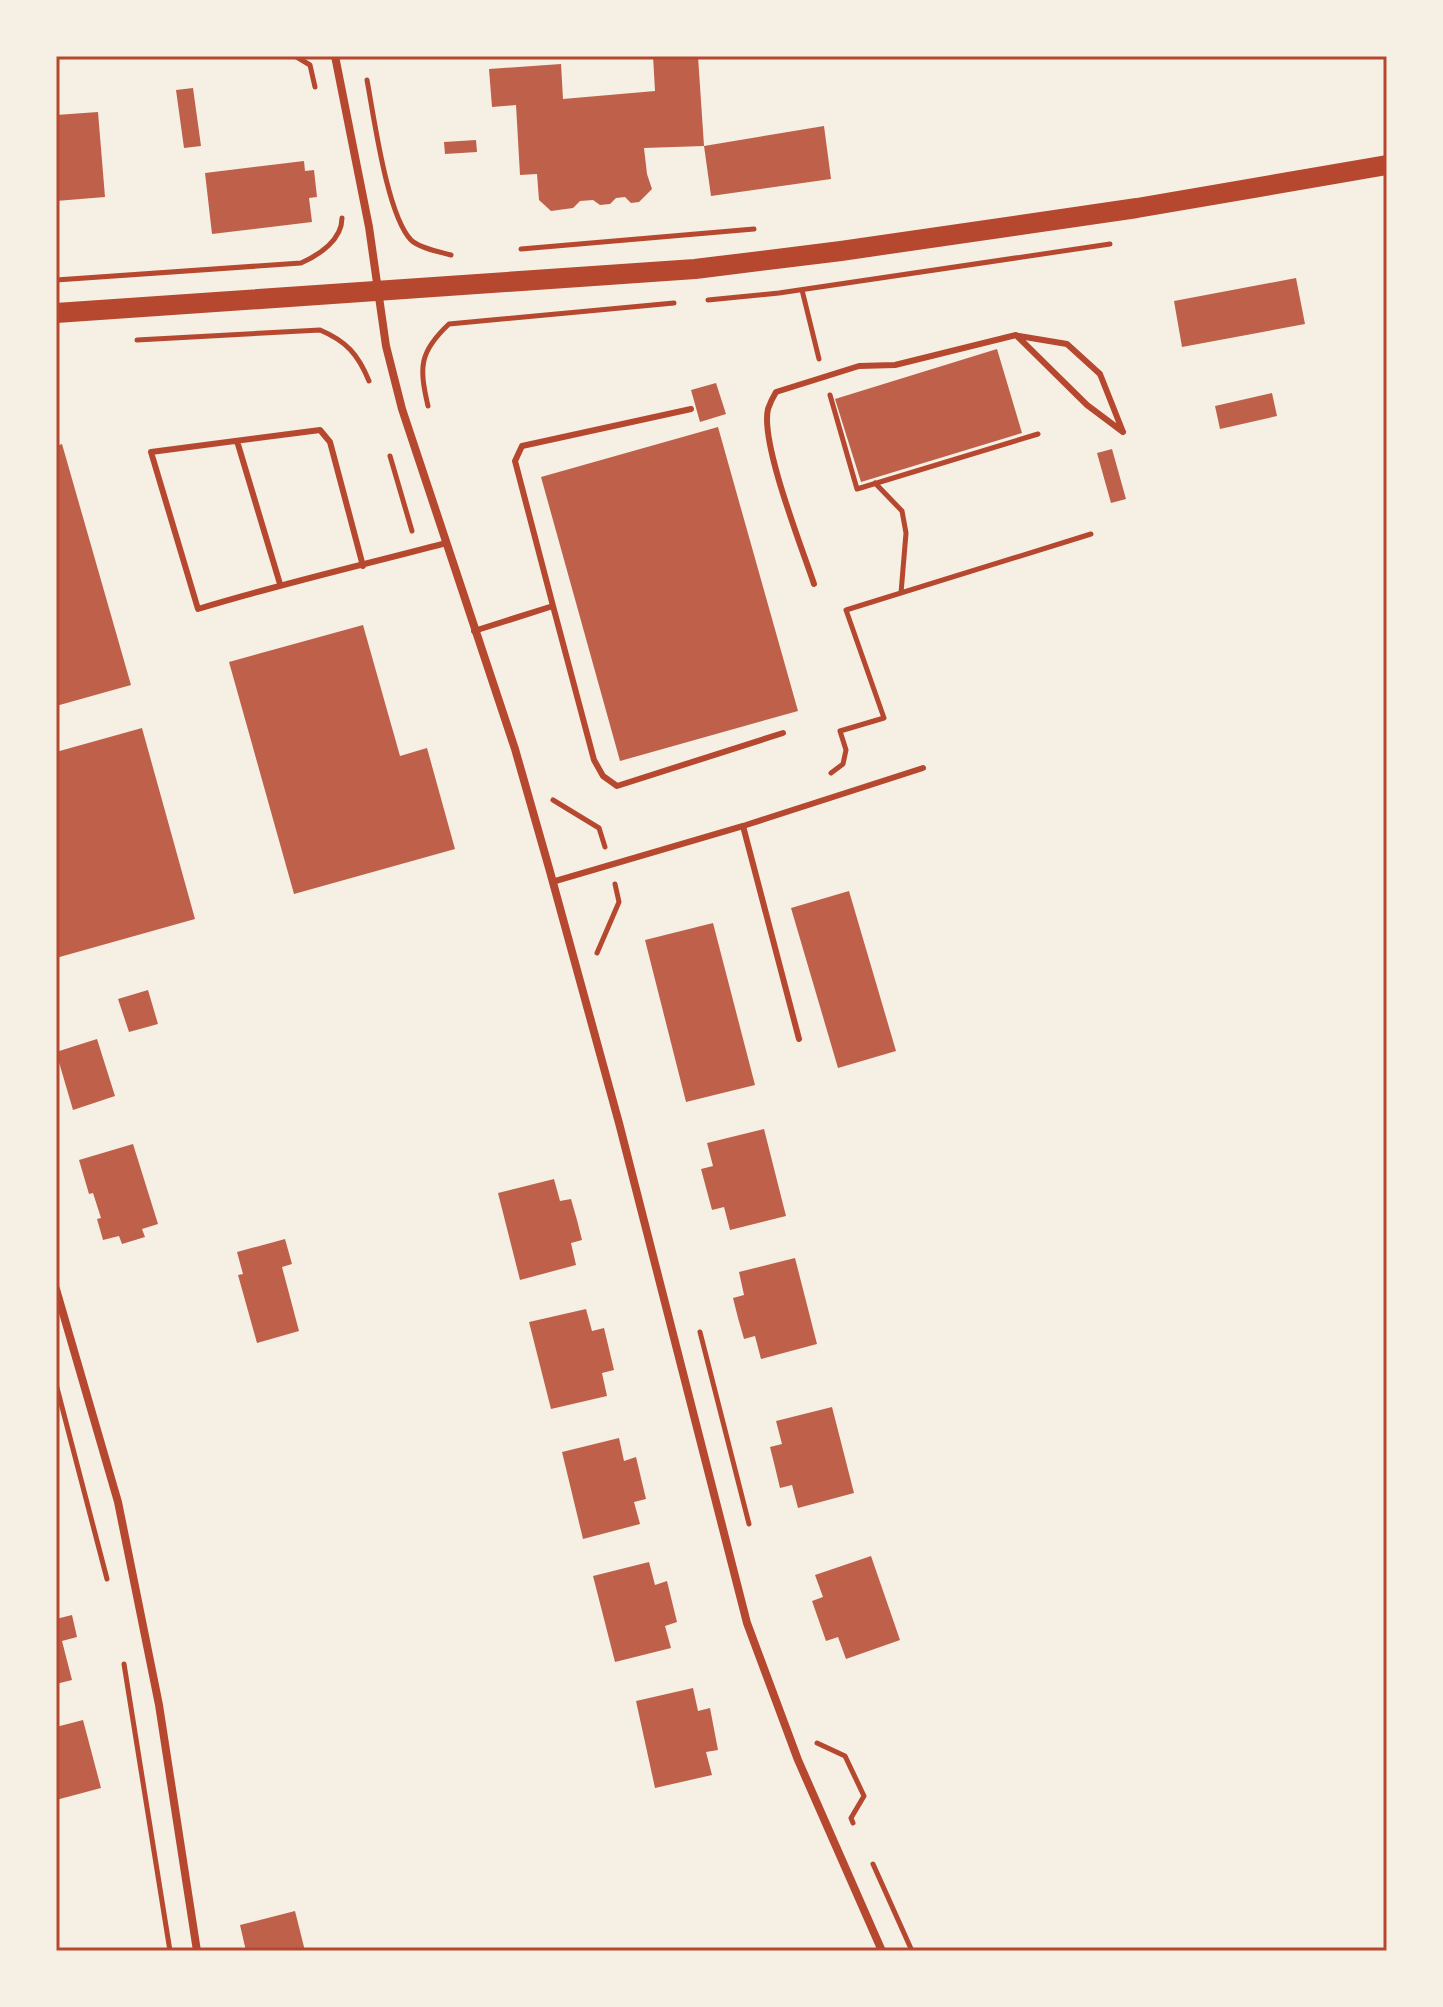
<svg xmlns="http://www.w3.org/2000/svg" width="1443" height="2007" viewBox="0 0 1443 2007" font-family="Inter,sans-serif">
<style>
.building{fill:#bf614a}
.lines{fill:none;stroke-linecap:round;stroke-linejoin:round}
.path{stroke:#b5482f;stroke-width:5}
.service{stroke:#b5482f;stroke-width:6}
.minor{stroke:#b5482f;stroke-width:8}
.primary{stroke:#b5482f;stroke-width:20}
.neatline{fill:none;stroke:#b5482f;stroke-width:3}
</style>
<rect width="100%" height="100%" fill="#f6efe4"/>
<path class="building" d="M 653,56 L 698,56 L 704,146 L 644,148 L 647,174 L 652,189 L 639,202 L 631,203 L 625,197 L 616,198 L 610,204 L 600,205 L 593,200 L 580,201 L 573,208 L 551,211 L 539,200 L 537,174 L 520,175 L 516,105 L 492,107 L 489,69 L 561,64 L 563,99 L 655,91 Z
M 193,88 L 201,146 L 184,148 L 176,90 Z
M 98,112 L 105,197 L 56,201 L 56,115 Z
M 824,126 L 831,179 L 711,196 L 704,146 Z
M 476,140 L 477,152 L 445,154 L 444,142 Z
M 304,161 L 305,171 L 314,170 L 317,197 L 309,198 L 312,222 L 212,234 L 205,173 Z
M 1296,278 L 1305,324 L 1182,347 L 1174,301 Z
M 997,349 L 1022,433 L 861,482 L 835,399 Z
M 716,383 L 726,414 L 700,422 L 691,390 Z
M 1272,393 L 1277,416 L 1220,429 L 1215,406 Z
M 718,427 L 798,711 L 620,761 L 541,477 Z
M 62,444 L 131,685 L 56,706 L 56,446 Z
M 1112,449 L 1126,499 L 1111,503 L 1097,453 Z
M 363,625 L 400,756 L 427,748 L 455,849 L 294,894 L 229,662 Z
M 142,728 L 195,919 L 56,958 L 56,752 Z
M 849,891 L 896,1051 L 838,1068 L 791,908 Z
M 713,923 L 755,1085 L 686,1102 L 645,940 Z
M 148,990 L 158,1024 L 129,1032 L 118,999 Z
M 97,1039 L 115,1096 L 73,1110 L 56,1052 Z
M 764,1129 L 786,1216 L 730,1230 L 724,1207 L 712,1210 L 701,1169 L 713,1166 L 707,1143 Z
M 133,1144 L 158,1224 L 142,1229 L 145,1237 L 122,1244 L 119,1236 L 103,1240 L 97,1219 L 101,1218 L 93,1193 L 89,1194 L 79,1160 Z
M 554,1179 L 560,1201 L 571,1199 L 577,1220 L 582,1240 L 571,1243 L 576,1265 L 520,1280 L 498,1193 Z
M 285,1239 L 292,1264 L 282,1267 L 299,1331 L 257,1343 L 238,1275 L 243,1274 L 237,1252 Z
M 795,1258 L 817,1344 L 761,1359 L 755,1336 L 744,1339 L 738,1318 L 733,1298 L 744,1295 L 739,1272 Z
M 586,1309 L 592,1331 L 604,1328 L 614,1370 L 602,1373 L 607,1396 L 551,1409 L 529,1322 Z
M 832,1407 L 854,1493 L 798,1508 L 792,1485 L 780,1488 L 775,1467 L 770,1447 L 782,1444 L 776,1421 Z
M 619,1438 L 624,1461 L 636,1457 L 646,1499 L 634,1502 L 640,1524 L 583,1539 L 562,1452 Z
M 871,1556 L 900,1640 L 846,1659 L 838,1637 L 826,1641 L 812,1601 L 823,1597 L 815,1575 Z
M 649,1562 L 655,1585 L 667,1581 L 677,1622 L 665,1626 L 671,1648 L 615,1662 L 593,1576 Z
M 72,1615 L 77,1637 L 62,1641 L 72,1680 L 56,1684 L 56,1619 Z
M 693,1688 L 698,1711 L 710,1708 L 718,1750 L 706,1752 L 712,1775 L 655,1788 L 636,1701 Z
M 83,1720 L 101,1788 L 56,1800 L 56,1727 Z
M 295,1911 L 305,1951 L 260,1951 L 259,1949 L 246,1951 L 240,1925 Z"/>
<g class="lines">
<path class="path" d="M 295,56 L 310,65 L 315,87
M 367,80 C 374,117 387,215 411,240 C 419,248 440,252 451,255
M 521,249 L 754,229
M 56,280 L 301,263 C 319,255 342,240 342,218
M 802,290 L 819,359
M 708,300 L 779,293 L 1110,244
M 137,340 L 320,330 C 346,341 358,354 369,381
M 830,395 L 857,489 L 1038,434
M 428,406 C 419,367 419,352 449,324 L 674,303
M 390,456 L 412,531
M 875,483 L 902,511 L 906,533 L 901,593
M 831,773 L 843,764 L 846,750 L 840,731 L 884,718 L 846,610 L 1091,534
M 553,800 L 599,828 L 605,847
M 597,953 L 619,902 L 615,884
M 700,1332 L 749,1524
M 56,1384 L 107,1579
M 124,1664 L 170,1951
M 817,1743 L 845,1756 L 864,1796 L 851,1818 L 853,1823
M 873,1864 L 912,1951"/>
<path class="service" d="M 1019,336 L 1067,344 L 1100,374 L 1123,432
M 237,441 L 280,584
M 363,566 L 330,442 L 320,430 L 151,452 L 198,609 C 280,584 363,565 446,543
M 814,584 C 802,548 760,442 768,409 C 770,403 773,397 776,392 L 859,366 L 895,365 L 1016,335 L 1087,405 L 1123,432
M 553,606 L 594,760 L 603,776 L 617,786 L 783,733
M 474,631 L 553,606 L 515,461 L 522,446 L 691,409
M 743,826 L 923,768
M 552,882 L 743,826 L 799,1039"/>
<path class="minor" d="M 335,56 L 369,227 L 386,346 L 402,409 L 515,749 L 549,868 L 619,1123 L 747,1623 L 798,1760 L 882,1951
M 56,1289 L 118,1502 L 159,1705 L 197,1951"/>
<path class="primary" d="M 56,313 L 695,269 L 841,251 L 1137,208 L 1387,165"/>
</g>
<rect width="1443" height="2007" fill="none" stroke="#f6efe4" stroke-width="116"/>
<rect x="58" y="58" width="1327" height="1891" class="neatline"/>
</svg>
